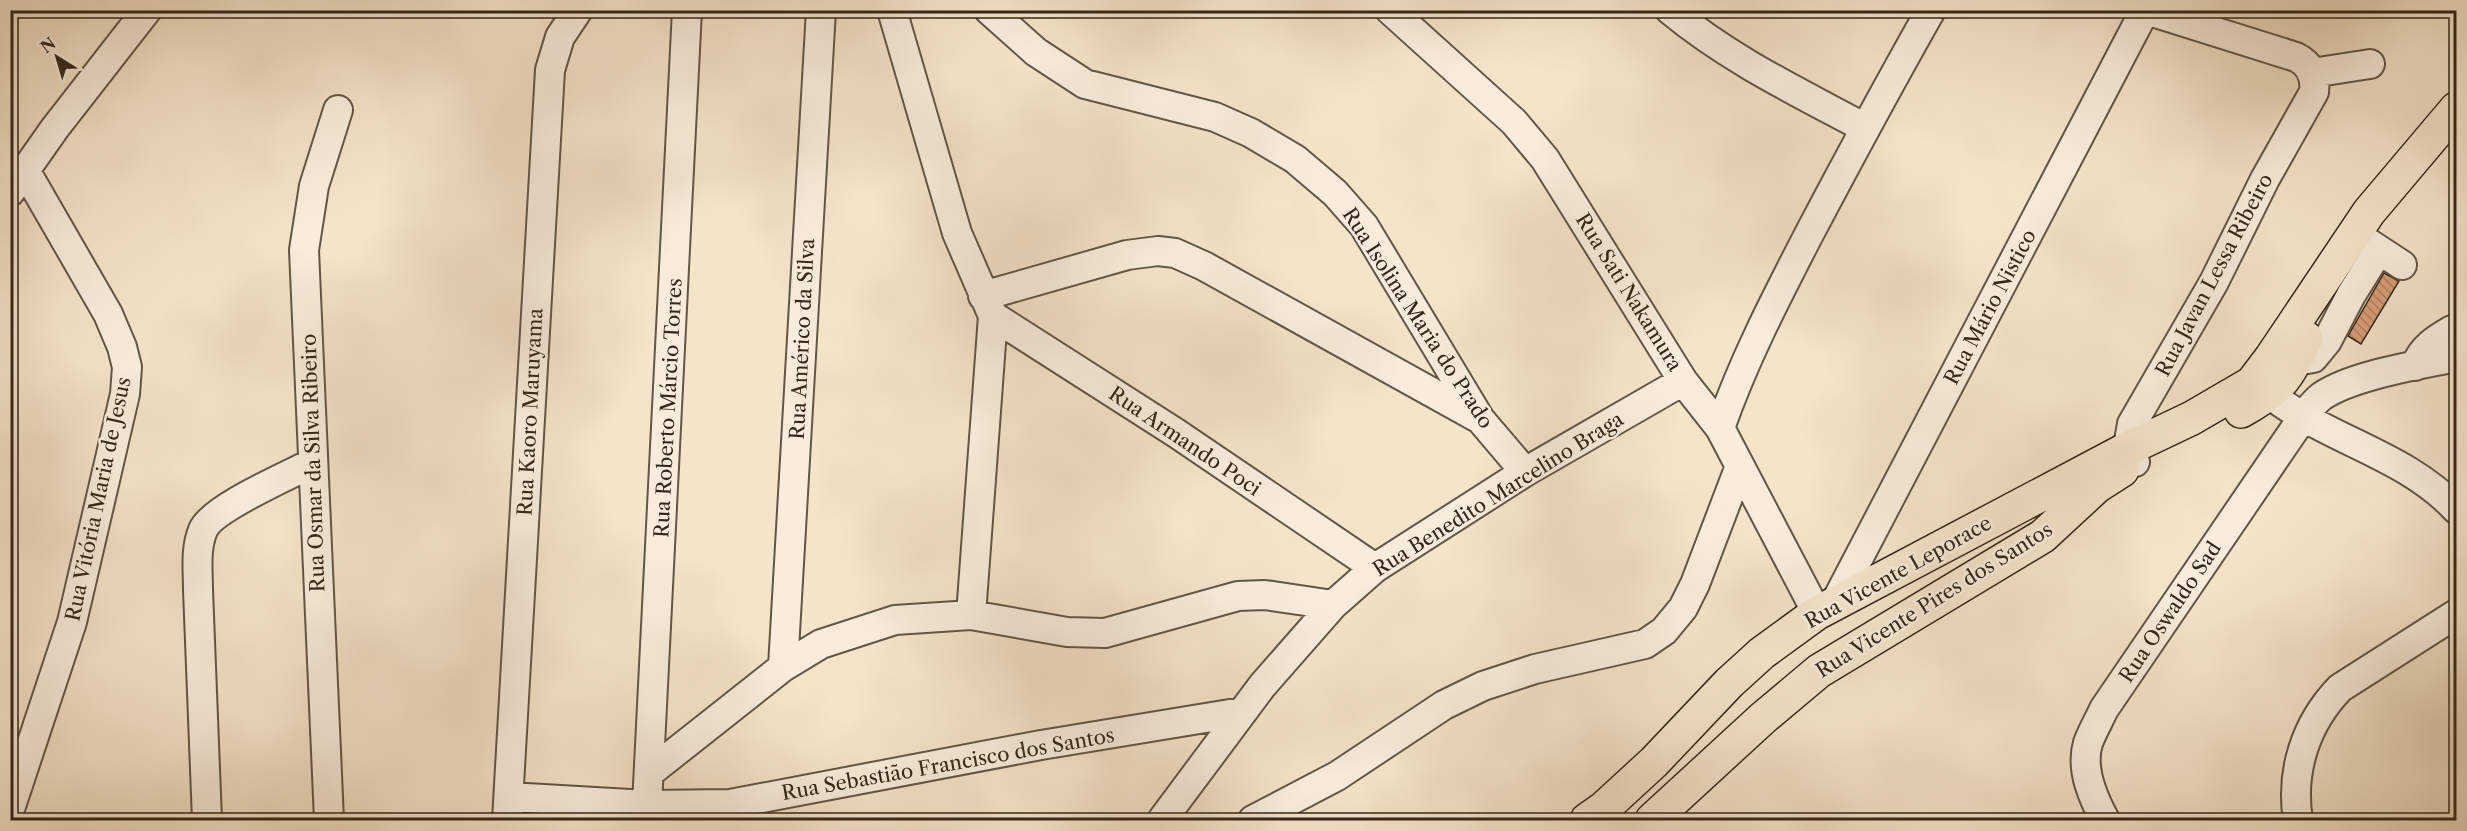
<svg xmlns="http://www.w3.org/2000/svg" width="2467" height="831" viewBox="0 0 2467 831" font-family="'Libre Caslon Text',serif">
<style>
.building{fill:url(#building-back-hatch);stroke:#32271a;stroke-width:1.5}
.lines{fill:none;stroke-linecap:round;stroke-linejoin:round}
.minor-casing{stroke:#625646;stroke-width:32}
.major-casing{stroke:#32271a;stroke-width:36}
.minor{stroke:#f8eddd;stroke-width:28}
.major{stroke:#f4e4ca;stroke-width:33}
.labels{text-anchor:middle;stroke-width:5;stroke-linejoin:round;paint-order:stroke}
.street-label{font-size:20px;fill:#32271a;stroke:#f8eddd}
</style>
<defs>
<pattern id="building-back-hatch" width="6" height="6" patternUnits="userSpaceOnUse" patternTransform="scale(1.5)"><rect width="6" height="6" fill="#da9e76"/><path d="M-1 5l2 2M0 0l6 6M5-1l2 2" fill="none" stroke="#b18160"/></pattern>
</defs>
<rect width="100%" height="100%" fill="#f4e4ca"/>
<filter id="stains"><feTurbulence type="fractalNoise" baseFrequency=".00333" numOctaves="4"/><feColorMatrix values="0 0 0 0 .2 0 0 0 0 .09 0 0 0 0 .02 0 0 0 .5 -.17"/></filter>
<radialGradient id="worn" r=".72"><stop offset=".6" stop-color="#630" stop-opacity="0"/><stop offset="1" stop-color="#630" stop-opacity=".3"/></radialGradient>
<path class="building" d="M 2384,273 L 2399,281 L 2361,344 L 2348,336 Z"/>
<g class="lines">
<defs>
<path id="minor" d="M 892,10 L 957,233 L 993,316 L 1176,433 L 1375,568
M 989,10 L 1036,52 L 1085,84 L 1215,117 L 1251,133 L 1295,159 L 1335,193 L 1364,226 L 1480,419 L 1525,472
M 1390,10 L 1514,122 L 1545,159 L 1683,381 L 1720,428 L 1817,613
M 1670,10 C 1729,59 1798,92 1865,128
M 2312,73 L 2370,64
M 10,192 L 55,128 L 147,10
M 2364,240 L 2402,265
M 983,296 L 1127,255 L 1158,251 L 1175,253 L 1204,266 L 1478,418
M 2281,352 L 2296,361 L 2313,358 L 2327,341 L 2351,295 L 2379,250
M 2415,366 C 2423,347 2435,340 2452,330
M 2252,383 C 2269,394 2285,406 2302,416 C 2355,447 2414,464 2456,509
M 1720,428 C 1743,362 1775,300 1807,238 C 1847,162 1888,86 1931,10
M 2135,462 L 2129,441 L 2132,424 L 2214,282 L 2265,179 L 2314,92 C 2316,76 2310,64 2296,57 L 2146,10
M 1835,603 L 2145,10
M 971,615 L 993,316
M 783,667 L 821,10
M 649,773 L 783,667 L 821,644 L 895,620 L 971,615 L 1067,632 L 1105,633 L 1238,596 L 1265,595 L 1333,605 L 1375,568 L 1525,472 L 1683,381
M 509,797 L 647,805 L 730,804 L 1041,745 L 1242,712
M 647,805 L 687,10
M 10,809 L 72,622 L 125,394 L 127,367 L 122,347 L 108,314 L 25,170
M 207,820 L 198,590 C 198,571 195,549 203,530 C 212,508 288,476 312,463
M 329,820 L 304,250 L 314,186 L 338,110
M 507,820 L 550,70 L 560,37 L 578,10
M 1162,820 L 1262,686 L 1333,605
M 1253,820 L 1337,776 L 1444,705 L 1483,686 L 1535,669 L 1645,644 L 1664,631 L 1683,608 L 1695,584 L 1740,466
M 2105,820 C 2093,798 2080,769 2088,743 C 2092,732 2099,720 2104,709 L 2303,417 C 2309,409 2314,402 2322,396 C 2353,375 2419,365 2456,357
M 2298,820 C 2290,771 2306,723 2340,688 L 2456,614"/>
<path id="major" d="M 2241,411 C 2280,389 2288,379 2306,338
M 1587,820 L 1604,808 L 1654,762 L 1729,683 L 1762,653 L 1817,613 L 2129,448 L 2192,418 L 2252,383 L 2271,358 L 2369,212 L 2456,109
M 1652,820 L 1763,718 L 1819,671 L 2043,536 L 2097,486 L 2122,470"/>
</defs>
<use href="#minor" class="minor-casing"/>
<use href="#major" class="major-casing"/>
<use href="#minor" class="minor"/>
<use href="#major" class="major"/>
</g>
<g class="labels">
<g class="street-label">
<text transform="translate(2214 275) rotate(-62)" y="7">Rua Javan Lessa Ribeiro</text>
<text transform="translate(1629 292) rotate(58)" y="7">Rua Sati Nakamura</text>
<text transform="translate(1990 307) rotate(-62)" y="7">Rua Mário Nistico</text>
<text transform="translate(1418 318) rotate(57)" y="7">Rua Isolina Maria do Prado</text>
<text transform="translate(802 339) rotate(-87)" y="7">Rua Américo da Silva</text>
<text transform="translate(668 408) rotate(-87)" y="7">Rua Roberto Márcio Torres</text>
<text transform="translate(530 412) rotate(-87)" y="7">Rua Kaoro Maruyama</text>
<text transform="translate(1185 441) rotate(34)" y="7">Rua Armando Poci</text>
<text transform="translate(313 463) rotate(-92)" y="7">Rua Osmar da Silva Ribeiro</text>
<text transform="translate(1498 494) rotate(-32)" y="7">Rua Benedito Marcelino Braga</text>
<text transform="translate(98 499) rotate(-78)" y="7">Rua Vitória Maria de Jesus</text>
<text transform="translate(1898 572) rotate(-29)" y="7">Rua Vicente Leporace</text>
<text transform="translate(1934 600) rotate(-32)" y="7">Rua Vicente Pires dos Santos</text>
<text transform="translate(2170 612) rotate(-56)" y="7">Rua Oswaldo Sad</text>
<text transform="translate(948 764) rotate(-10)" y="7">Rua Sebastião Francisco dos Santos</text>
</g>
</g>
<rect width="2467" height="831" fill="none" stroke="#f4e4ca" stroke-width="36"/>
<rect x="12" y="12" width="2443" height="807" fill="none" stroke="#32271a" stroke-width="3"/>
<rect x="18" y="18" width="2431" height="795" fill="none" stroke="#32271a" stroke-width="1.5"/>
<g transform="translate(57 57) rotate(323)" stroke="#f8eddd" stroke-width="4.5" paint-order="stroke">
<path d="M0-4.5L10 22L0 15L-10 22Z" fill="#32271a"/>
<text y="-9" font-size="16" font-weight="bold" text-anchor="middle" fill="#32271a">N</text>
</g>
<rect width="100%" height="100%" filter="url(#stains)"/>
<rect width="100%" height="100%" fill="url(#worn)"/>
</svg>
